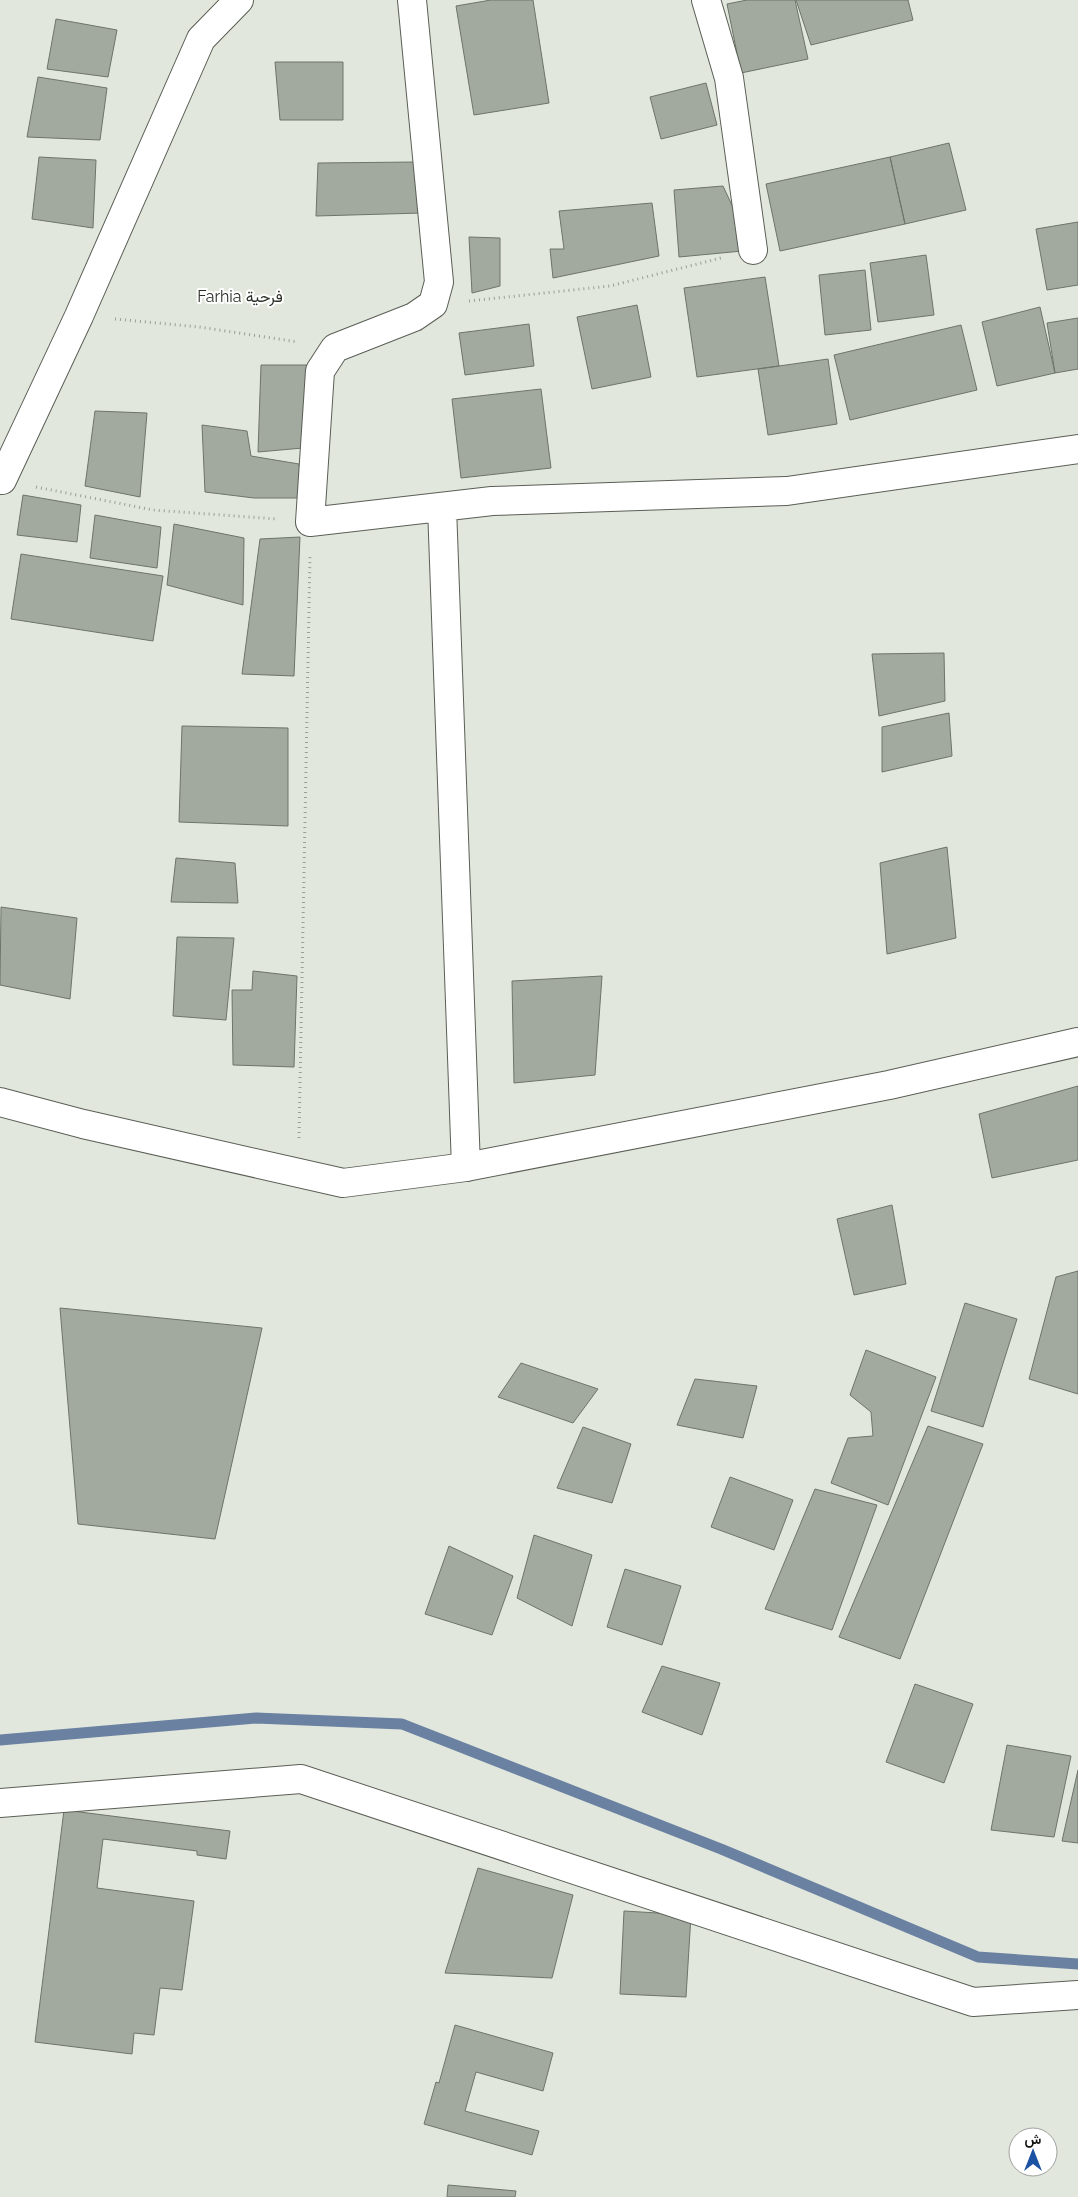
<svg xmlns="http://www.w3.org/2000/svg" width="1078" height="2197" viewBox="0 0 1078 2197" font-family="Raleway,Vazirmatn,sans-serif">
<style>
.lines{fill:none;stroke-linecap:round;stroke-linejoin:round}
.stream{stroke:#6a81a2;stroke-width:11}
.building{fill:#a2a99e;stroke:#6e746a}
.street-casing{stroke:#5a5f56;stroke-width:30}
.secondary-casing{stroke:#5a5f56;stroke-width:30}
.path{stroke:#9a9e96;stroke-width:3;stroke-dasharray:1 4;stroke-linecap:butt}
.street{stroke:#fff;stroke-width:28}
.secondary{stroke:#fff;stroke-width:28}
.labels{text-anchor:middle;stroke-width:4;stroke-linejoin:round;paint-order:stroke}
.quarter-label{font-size:16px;fill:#2b3028;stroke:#fff}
</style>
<rect width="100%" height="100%" fill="#e1e7dc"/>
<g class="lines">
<path class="stream" d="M 0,1740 L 256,1718 L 402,1724 L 721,1849 L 978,1957 L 1078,1964"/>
</g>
<path class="building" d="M 491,0 L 533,0 L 549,103 L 474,115 L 456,6 Z
M 747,0 L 795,0 L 808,59 L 741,73 L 727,4 Z
M 796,0 L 908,0 L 913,20 L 811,45 Z
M 56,19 L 117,30 L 108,77 L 47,69 Z
M 275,62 L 343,62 L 343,120 L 280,120 Z
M 38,77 L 107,88 L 100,140 L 27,137 Z
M 706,83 L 717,125 L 661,139 L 650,97 Z
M 949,143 L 966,210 L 905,224 L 890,157 Z
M 39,157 L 96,160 L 93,228 L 32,219 Z
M 890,157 L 905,224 L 780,251 L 766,184 Z
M 415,162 L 422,213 L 316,216 L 318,163 Z
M 723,186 L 753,250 L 679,257 L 674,190 Z
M 652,203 L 659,256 L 553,278 L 550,249 L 564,249 L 559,211 Z
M 1078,222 L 1078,285 L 1047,290 L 1036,229 Z
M 469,237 L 500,238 L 500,286 L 472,293 Z
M 926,255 L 934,315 L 878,322 L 870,263 Z
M 865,270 L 871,330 L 825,335 L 819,275 Z
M 765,277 L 779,366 L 697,377 L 684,288 Z
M 637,305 L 651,377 L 592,389 L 577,317 Z
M 1040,307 L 1055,373 L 997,386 L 982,322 Z
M 1078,318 L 1078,369 L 1055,373 L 1047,323 Z
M 529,324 L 534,366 L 465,375 L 459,333 Z
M 961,325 L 977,390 L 850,420 L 834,355 Z
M 828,359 L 837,424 L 768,435 L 758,369 Z
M 261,365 L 309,365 L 303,448 L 258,452 Z
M 541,389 L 551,468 L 461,478 L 452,399 Z
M 95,411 L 147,413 L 140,497 L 85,486 Z
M 202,425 L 247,431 L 251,456 L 299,464 L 303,498 L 254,498 L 205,492 Z
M 23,495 L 81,505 L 77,542 L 17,535 Z
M 95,515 L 161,527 L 157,568 L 90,558 Z
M 174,524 L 244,538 L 243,605 L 167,585 Z
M 300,537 L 294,676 L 242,674 L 260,539 Z
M 21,554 L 163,576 L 153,641 L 11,619 Z
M 944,653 L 945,701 L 879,716 L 872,654 Z
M 949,713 L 952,756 L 882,772 L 882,727 Z
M 182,726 L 288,728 L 288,826 L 179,822 Z
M 947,847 L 956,938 L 887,954 L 880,863 Z
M 176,858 L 235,863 L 238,903 L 171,902 Z
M 1,907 L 77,918 L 70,999 L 0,985 Z
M 177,937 L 234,938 L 226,1020 L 173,1016 Z
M 253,971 L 297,976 L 294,1067 L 233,1065 L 232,990 L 252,990 Z
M 602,976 L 595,1075 L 514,1083 L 512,981 Z
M 1078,1086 L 1078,1160 L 992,1178 L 979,1114 Z
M 892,1205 L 906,1284 L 854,1295 L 837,1219 Z
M 1078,1271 L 1078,1394 L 1029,1379 L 1056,1277 Z
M 965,1303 L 1017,1319 L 983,1427 L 931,1411 Z
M 60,1308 L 262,1328 L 215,1539 L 78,1524 Z
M 866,1350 L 936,1377 L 888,1505 L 831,1483 L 848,1438 L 873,1436 L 871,1412 L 850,1395 Z
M 521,1363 L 598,1389 L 573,1423 L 498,1397 Z
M 695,1379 L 757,1386 L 743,1438 L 677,1425 Z
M 928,1426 L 983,1444 L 900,1659 L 839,1637 Z
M 583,1427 L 631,1444 L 612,1503 L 557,1488 Z
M 730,1477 L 793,1500 L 774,1550 L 711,1527 Z
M 815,1489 L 877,1505 L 832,1630 L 765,1609 Z
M 534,1535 L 592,1555 L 572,1626 L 517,1598 Z
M 449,1546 L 513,1576 L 492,1635 L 425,1614 Z
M 625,1569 L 681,1586 L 662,1645 L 607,1627 Z
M 662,1666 L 720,1683 L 702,1735 L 642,1712 Z
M 915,1684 L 973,1704 L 944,1783 L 886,1762 Z
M 1007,1745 L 1071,1756 L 1054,1837 L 991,1830 Z
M 1078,1770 L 1078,1843 L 1062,1841 Z
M 64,1810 L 230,1831 L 226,1859 L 197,1855 L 197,1851 L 103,1839 L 97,1888 L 194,1901 L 182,1990 L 160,1988 L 154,2035 L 134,2033 L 132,2054 L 35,2042 Z
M 478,1868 L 573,1895 L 552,1978 L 445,1973 Z
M 624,1911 L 691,1915 L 686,1997 L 620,1994 Z
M 455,2025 L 553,2053 L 543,2091 L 476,2072 L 465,2111 L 539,2131 L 532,2155 L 424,2124 L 436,2082 L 439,2083 Z
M 448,2185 L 516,2191 L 515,2197 L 447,2197 Z"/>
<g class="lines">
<defs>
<path id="street" d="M 412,0 L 439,282 L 433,304 L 414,317 L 335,348 L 320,371 L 310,522 L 492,501 L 787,491 L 1078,449
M 706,0 L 729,78 L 753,250
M 2,480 L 79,316 L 201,39 L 239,0
M 442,507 L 466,1167
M 0,1803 L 301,1779 L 973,2002 L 1078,1995"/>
<path id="secondary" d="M 0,1102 L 83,1124 L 343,1183 L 466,1167 L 889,1085 L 1078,1042"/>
</defs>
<use href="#street" class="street-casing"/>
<use href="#secondary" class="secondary-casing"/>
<path class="path" d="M 469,301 L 610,286 L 721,258
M 115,319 L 199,327 L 298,342
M 36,487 L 153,510 L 277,519
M 299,1138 L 310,555"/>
<use href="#street" class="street"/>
<use href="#secondary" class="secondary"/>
</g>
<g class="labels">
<g class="quarter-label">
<text x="240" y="302">Farhia فرحية</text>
</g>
</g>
<g transform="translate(1033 2152)"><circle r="24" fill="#ffffff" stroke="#a0a19f"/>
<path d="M0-4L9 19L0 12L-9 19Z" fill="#1b52a4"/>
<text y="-8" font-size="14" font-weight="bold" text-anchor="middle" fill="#11130f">ش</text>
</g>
</svg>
